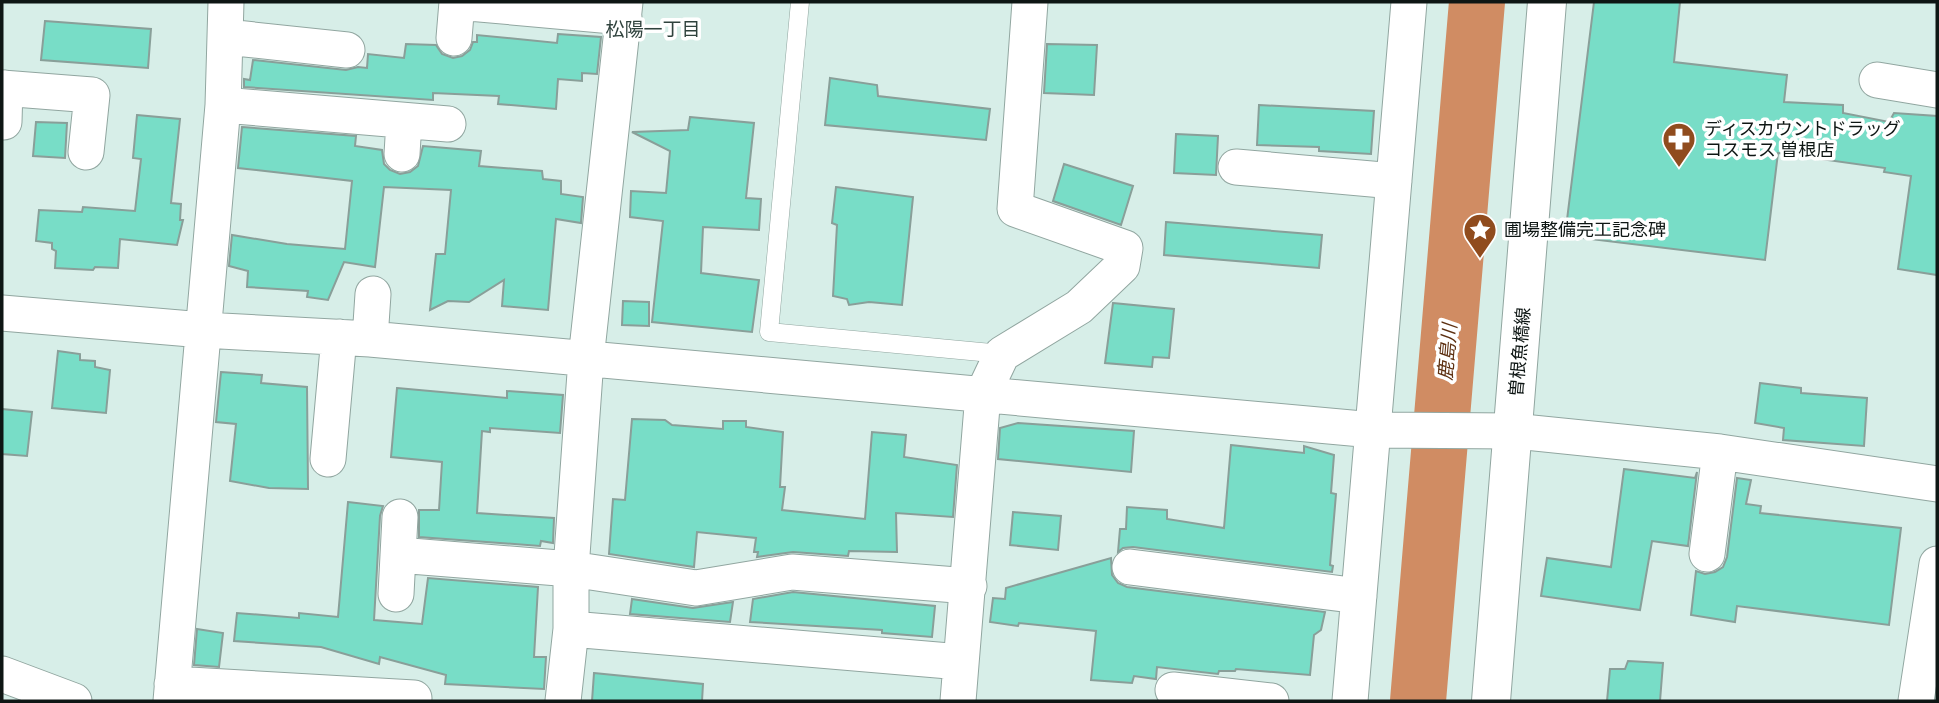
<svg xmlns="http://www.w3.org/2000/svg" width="1939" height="703" viewBox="0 0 1939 703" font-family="'IBM Plex Sans','Noto Sans JP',sans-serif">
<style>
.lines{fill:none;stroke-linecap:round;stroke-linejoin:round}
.river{stroke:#d08c63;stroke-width:56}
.building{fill:#78ddc7;stroke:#899f99;stroke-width:2}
.service-casing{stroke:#91a6a0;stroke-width:19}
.minor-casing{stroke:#91a6a0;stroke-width:37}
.secondary-casing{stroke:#91a6a0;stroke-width:40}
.service{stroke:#fff;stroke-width:18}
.minor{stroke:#fff;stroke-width:35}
.secondary{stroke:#fff;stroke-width:38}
.labels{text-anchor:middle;stroke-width:7;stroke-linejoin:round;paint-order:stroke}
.poi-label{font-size:18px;fill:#0e1614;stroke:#fff;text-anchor:start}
.street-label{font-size:18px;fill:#0e1614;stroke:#fff}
.neighbourhood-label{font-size:19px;fill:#2f423d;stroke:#fff}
.water-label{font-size:19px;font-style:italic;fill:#5d3011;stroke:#fff}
</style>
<rect width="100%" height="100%" fill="#d7eee8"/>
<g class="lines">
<path class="river" d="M 1418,701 L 1477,2"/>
</g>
<path class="building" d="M 1594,2 L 1680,2 L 1674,62 L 1787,75 L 1784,102 L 1843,105 L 1843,113 L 1889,122 L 1894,113 L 1937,116 L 1937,275 L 1898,269 L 1911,176 L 1884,172 L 1885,168 L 1778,153 L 1765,260 L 1565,236 Z
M 45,21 L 151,29 L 148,68 L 41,60 Z
M 558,34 L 601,37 L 597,74 L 582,73 L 582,81 L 558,79 L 556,109 L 498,104 L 499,96 L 433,93 L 433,100 L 244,87 L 244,79 L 250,80 L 253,60 L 346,70 L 358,67 L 367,68 L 368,54 L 404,58 L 406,44 L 436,45 L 442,54 L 453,58 L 462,56 L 470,50 L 473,42 L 477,42 L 477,35 L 557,43 Z
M 1047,44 L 1097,45 L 1094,95 L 1044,93 Z
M 830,78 L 877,85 L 878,96 L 990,109 L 986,140 L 825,125 Z
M 1259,105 L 1374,111 L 1371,154 L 1319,151 L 1319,147 L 1257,145 Z
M 137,115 L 180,119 L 171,203 L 181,204 L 180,220 L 183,220 L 177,245 L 120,239 L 118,268 L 95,267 L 93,270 L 55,268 L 56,251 L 52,249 L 52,243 L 36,241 L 39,210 L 82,212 L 83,207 L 135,211 L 141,159 L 133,158 Z
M 690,117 L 754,123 L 746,198 L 761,199 L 759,230 L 703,227 L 701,273 L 759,280 L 752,332 L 652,322 L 663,221 L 630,217 L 631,191 L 666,193 L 670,151 L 632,132 L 688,130 Z
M 36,122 L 67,123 L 65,158 L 33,156 Z
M 242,127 L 356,136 L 355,146 L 382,150 L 384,164 L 390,170 L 400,174 L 410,172 L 418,166 L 423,146 L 481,151 L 479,166 L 542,171 L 543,179 L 561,181 L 561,194 L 583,197 L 581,223 L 556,219 L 548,310 L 502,306 L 504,280 L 469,302 L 448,301 L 430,310 L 436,254 L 445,254 L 451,190 L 384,187 L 375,267 L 344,262 L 328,300 L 307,297 L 308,291 L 247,287 L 248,271 L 229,266 L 232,235 L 287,244 L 345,249 L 352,181 L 238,168 Z
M 1176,134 L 1218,136 L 1216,175 L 1174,173 Z
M 1064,164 L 1133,186 L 1121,225 L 1053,201 Z
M 836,187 L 913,197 L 902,305 L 869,302 L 849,305 L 847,299 L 833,296 L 837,225 L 832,223 Z
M 1166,222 L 1322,235 L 1319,268 L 1164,255 Z
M 623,301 L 649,302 L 649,326 L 622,325 Z
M 1113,303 L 1174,309 L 1169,358 L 1153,357 L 1152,367 L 1105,363 Z
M 58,351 L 80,354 L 80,360 L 95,361 L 95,367 L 110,370 L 106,413 L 52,408 Z
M 221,372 L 262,375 L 261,383 L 307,387 L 308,489 L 269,488 L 230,481 L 236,424 L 216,422 Z
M 1760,383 L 1801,388 L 1801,393 L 1867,398 L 1864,446 L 1783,440 L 1784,428 L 1755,423 Z
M 397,388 L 507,398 L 507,391 L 563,395 L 560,433 L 490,428 L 490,432 L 482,431 L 477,513 L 554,518 L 553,543 L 541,541 L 540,546 L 419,537 L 419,510 L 439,510 L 442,462 L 391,457 Z
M 2,409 L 32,412 L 27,456 L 2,454 Z
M 632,419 L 665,420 L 672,425 L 723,429 L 723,421 L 746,421 L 746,427 L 783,432 L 780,487 L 785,487 L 782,510 L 865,519 L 872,432 L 906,435 L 904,457 L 957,465 L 953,517 L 896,513 L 897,552 L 849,551 L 848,556 L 793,552 L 757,557 L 758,552 L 754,552 L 756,538 L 697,532 L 694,567 L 609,554 L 613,499 L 625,500 Z
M 1018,423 L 1134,431 L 1131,472 L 998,459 L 1000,428 Z
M 1231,445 L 1304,453 L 1304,446 L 1334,455 L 1331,493 L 1336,494 L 1330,565 L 1333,566 L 1332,572 L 1133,547 L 1123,548 L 1118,552 L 1120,529 L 1126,529 L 1127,507 L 1167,510 L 1167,519 L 1224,528 Z
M 1624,469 L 1695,478 L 1697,472 L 1688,546 L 1652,541 L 1640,610 L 1541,596 L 1547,558 L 1611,567 Z
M 1737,478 L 1751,480 L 1746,504 L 1761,506 L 1760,513 L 1901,528 L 1889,625 L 1737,606 L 1735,622 L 1691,615 L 1696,571 L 1705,574 L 1715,572 L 1723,567 L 1727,557 Z
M 348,502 L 383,506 L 380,516 L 374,620 L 422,624 L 428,578 L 538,587 L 534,657 L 546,657 L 544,689 L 445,684 L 446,675 L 380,657 L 379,664 L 321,647 L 234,641 L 237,613 L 299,618 L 299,613 L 338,617 Z
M 1013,512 L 1061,516 L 1058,550 L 1010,545 Z
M 1111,558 L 1112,575 L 1118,583 L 1127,587 L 1325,612 L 1321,630 L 1314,635 L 1310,675 L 1236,669 L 1235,671 L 1219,671 L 1218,674 L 1157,667 L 1156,679 L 1134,676 L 1132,683 L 1091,680 L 1096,631 L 1019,623 L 1018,626 L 990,622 L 993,598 L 1005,599 L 1006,588 Z
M 793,592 L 935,606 L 932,637 L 882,633 L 882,630 L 750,622 L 753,599 Z
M 632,599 L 693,608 L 733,602 L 730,622 L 630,614 Z
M 197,629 L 223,633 L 219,667 L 194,665 Z
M 1628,661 L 1663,663 L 1660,701 L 1607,701 L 1610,669 L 1625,669 Z
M 594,673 L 703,684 L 702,701 L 592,701 Z"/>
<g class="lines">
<defs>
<path id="service" d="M 800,2 L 769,332 L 1002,354"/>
<path id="minor" d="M 226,37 L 347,50
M 454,38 L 457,2 L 624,17
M 1877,80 L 1937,90
M 2,88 L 92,95 L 86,152
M 223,105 L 448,124
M 4,122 L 5,88
M 402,154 L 404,121
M 1236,167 L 1394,181
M 2,313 L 203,330 L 370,339 L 1373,430 L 1514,431 L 1720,452 L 1937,484
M 370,339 L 373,294
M 328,459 L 339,337
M 1707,554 L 1720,452
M 398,555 L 571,569 L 696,588 L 792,572 L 969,586
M 1130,567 L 1359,596
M 396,594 L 400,517
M 571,629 L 961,662
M 2,674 L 74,701
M 172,684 L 414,698
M 1173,690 L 1271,701
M 171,701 L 223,105 L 226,2
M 563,701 L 571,629 L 571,569 L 586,359 L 625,2
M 958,701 L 983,394 L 1002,354 L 1079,307 L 1122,266 L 1125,248 L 1015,209 L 1030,2
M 1350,701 L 1409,2
M 1916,701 L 1937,564"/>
<path id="secondary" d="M 1491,701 L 1547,2"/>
</defs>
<use href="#service" class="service-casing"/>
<use href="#minor" class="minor-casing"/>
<use href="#secondary" class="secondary-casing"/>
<use href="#service" class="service"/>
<use href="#minor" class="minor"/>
<use href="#secondary" class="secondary"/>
</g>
<defs>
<symbol id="pharmacy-pin" viewBox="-11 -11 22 30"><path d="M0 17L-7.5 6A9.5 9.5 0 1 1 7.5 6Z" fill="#904c1e" stroke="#fff"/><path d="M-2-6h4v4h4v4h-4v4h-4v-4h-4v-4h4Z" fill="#fff"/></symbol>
<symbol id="sight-pin" viewBox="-11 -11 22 30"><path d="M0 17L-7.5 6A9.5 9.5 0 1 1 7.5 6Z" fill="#904c1e" stroke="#fff"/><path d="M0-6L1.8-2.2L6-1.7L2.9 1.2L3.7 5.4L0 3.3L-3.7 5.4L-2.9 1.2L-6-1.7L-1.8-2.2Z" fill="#fff"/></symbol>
</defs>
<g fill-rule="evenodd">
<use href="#pharmacy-pin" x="1660" y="120" width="38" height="52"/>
<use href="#sight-pin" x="1461" y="211" width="38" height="52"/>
</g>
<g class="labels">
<g class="poi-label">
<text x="1704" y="135">ディスカウントドラッグ<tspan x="1704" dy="21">コスモス 曽根店</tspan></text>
<text x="1504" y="236">圃場整備完工記念碑</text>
</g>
<g class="street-label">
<text transform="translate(1520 352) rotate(-85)" y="6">曽根魚橋線</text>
</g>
<g class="neighbourhood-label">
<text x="653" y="36">松陽一丁目</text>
</g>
<g class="water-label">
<text transform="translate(1447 352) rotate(-85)" y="7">鹿島川</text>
</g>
</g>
<rect width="1939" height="703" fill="none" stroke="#0e1614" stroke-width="7"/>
</svg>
